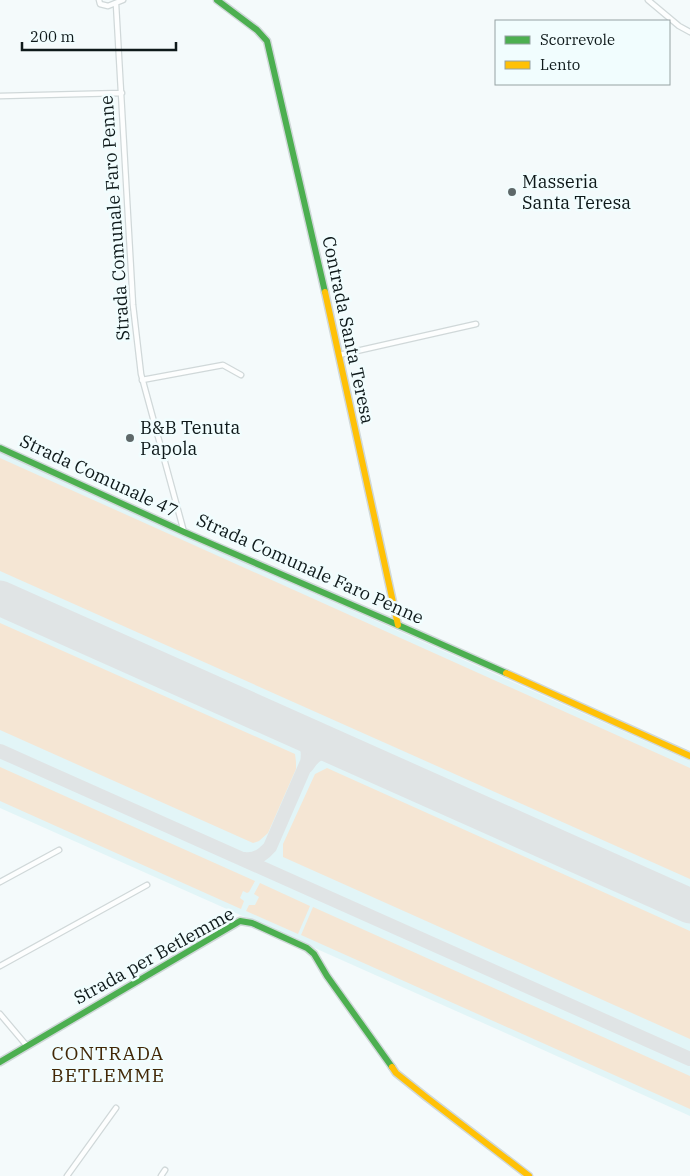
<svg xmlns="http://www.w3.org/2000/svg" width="690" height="1176" viewBox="0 0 690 1176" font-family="'IBM Plex Serif',serif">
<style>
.built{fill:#e2f5f7}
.green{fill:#f5e6d4}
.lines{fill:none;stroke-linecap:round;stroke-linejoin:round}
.taxiway{stroke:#e0e4e5;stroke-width:14}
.runway{stroke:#e0e4e5;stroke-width:35}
.street-casing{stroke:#d0d8d9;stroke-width:7}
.fast-casing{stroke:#d0d8d9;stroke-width:9}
.slow-casing{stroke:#d0d8d9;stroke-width:9}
.street{stroke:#fdfefe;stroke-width:4.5}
.fast{stroke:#4caf50;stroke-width:6}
.slow{stroke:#ffc107;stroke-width:6}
.poi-dot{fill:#5e6869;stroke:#f1fdfe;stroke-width:2}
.labels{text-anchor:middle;stroke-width:5;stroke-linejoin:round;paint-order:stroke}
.poi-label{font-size:18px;fill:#0e191a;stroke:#f1fdfe;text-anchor:start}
.street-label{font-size:18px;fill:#0e191a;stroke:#f1fdfe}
.neighbourhood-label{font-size:19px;letter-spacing:1px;fill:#412706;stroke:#f1fdfe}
</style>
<rect width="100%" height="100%" fill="#f4fafb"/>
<path class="built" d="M 0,452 L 313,593 L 690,761 L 690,1116 L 510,1035 L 0,808 Z"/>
<path class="green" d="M 0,458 L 690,768 L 690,879 L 0,571 Z
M 0,623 L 295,754 L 296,762 L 296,769 L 268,833 L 259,841 L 253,843 L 0,730 Z
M 0,767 L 255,881 L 249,892 L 247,893 L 243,891 L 240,898 L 244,901 L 241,909 L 0,801 Z
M 327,768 L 690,931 L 690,1039 L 283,857 L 283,844 L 315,774 Z
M 260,883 L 310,906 L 298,934 L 246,911 L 249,905 L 255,905 L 259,897 L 254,894 Z
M 313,907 L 690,1076 L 690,1109 L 301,935 Z"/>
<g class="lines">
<path class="taxiway" d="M 0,751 L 690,1059
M 307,766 C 319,746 332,751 351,755
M 244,859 C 255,861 263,855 270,847 L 307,762 C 311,743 300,735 286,726"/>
<path class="runway" d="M 0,598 L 690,906"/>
<defs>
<path id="street" d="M 99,0 L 100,4 L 108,6 L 123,0
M 648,0 L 679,26 L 690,32
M 116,4 L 133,305 L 141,374 L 184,532
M 0,96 L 122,93
M 339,355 L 476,324
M 142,380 L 223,365 L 241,375
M 0,882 L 59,850
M 0,966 L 147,885
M 0,1014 L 27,1046
M 67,1176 L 116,1108
M 161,1176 L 165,1170"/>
<path id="fast" d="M 217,0 L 257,30 L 267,41 L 325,292
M 0,448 L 184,532 L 398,625 L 506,673
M 0,1062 L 240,921 L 252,923 L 307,948 L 314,954 L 327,976 L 392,1067"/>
<path id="slow" d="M 325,292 L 398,625
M 506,673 L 690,756
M 392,1067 L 396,1073 L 426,1097 L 529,1176"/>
</defs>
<use href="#street" class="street-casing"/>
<use href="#fast" class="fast-casing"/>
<use href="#slow" class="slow-casing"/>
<use href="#street" class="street"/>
<use href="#fast" class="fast"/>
<use href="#slow" class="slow"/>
</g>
<g class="poi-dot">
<circle cx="512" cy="192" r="5"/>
<circle cx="130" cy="438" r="5"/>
</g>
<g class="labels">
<g class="poi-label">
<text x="522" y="188">Masseria<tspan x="522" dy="21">Santa Teresa</tspan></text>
<text x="140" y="434">B&amp;B Tenuta<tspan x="140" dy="21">Papola</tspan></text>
</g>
<g class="street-label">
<text transform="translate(115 218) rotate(-94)" y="6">Strada Comunale Faro Penne</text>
<text transform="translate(348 330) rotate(78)" y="6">Contrada Santa Teresa</text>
<text transform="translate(99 476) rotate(25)" y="6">Strada Comunale 47</text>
<text transform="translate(310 569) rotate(24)" y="6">Strada Comunale Faro Penne</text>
<text transform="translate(154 956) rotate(-29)" y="6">Strada per Betlemme</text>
</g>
<g class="neighbourhood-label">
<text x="108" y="1060">CONTRADA<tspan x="108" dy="22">BETLEMME</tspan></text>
</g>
</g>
<rect x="495" y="20" width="175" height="65" fill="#f1fdfe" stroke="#96a2a3"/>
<rect x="505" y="36" width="25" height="8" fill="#4caf50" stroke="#96a2a3"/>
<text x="540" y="45" font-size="15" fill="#0e191a">Scorrevole</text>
<rect x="505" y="61" width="25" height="8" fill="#ffc107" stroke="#96a2a3"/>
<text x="540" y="70" font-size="15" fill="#0e191a">Lento</text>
<path d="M22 42v8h154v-8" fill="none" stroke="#0e191a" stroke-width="2.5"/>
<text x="30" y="42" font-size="15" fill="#0e191a" stroke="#f1fdfe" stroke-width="4" paint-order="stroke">200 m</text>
</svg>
